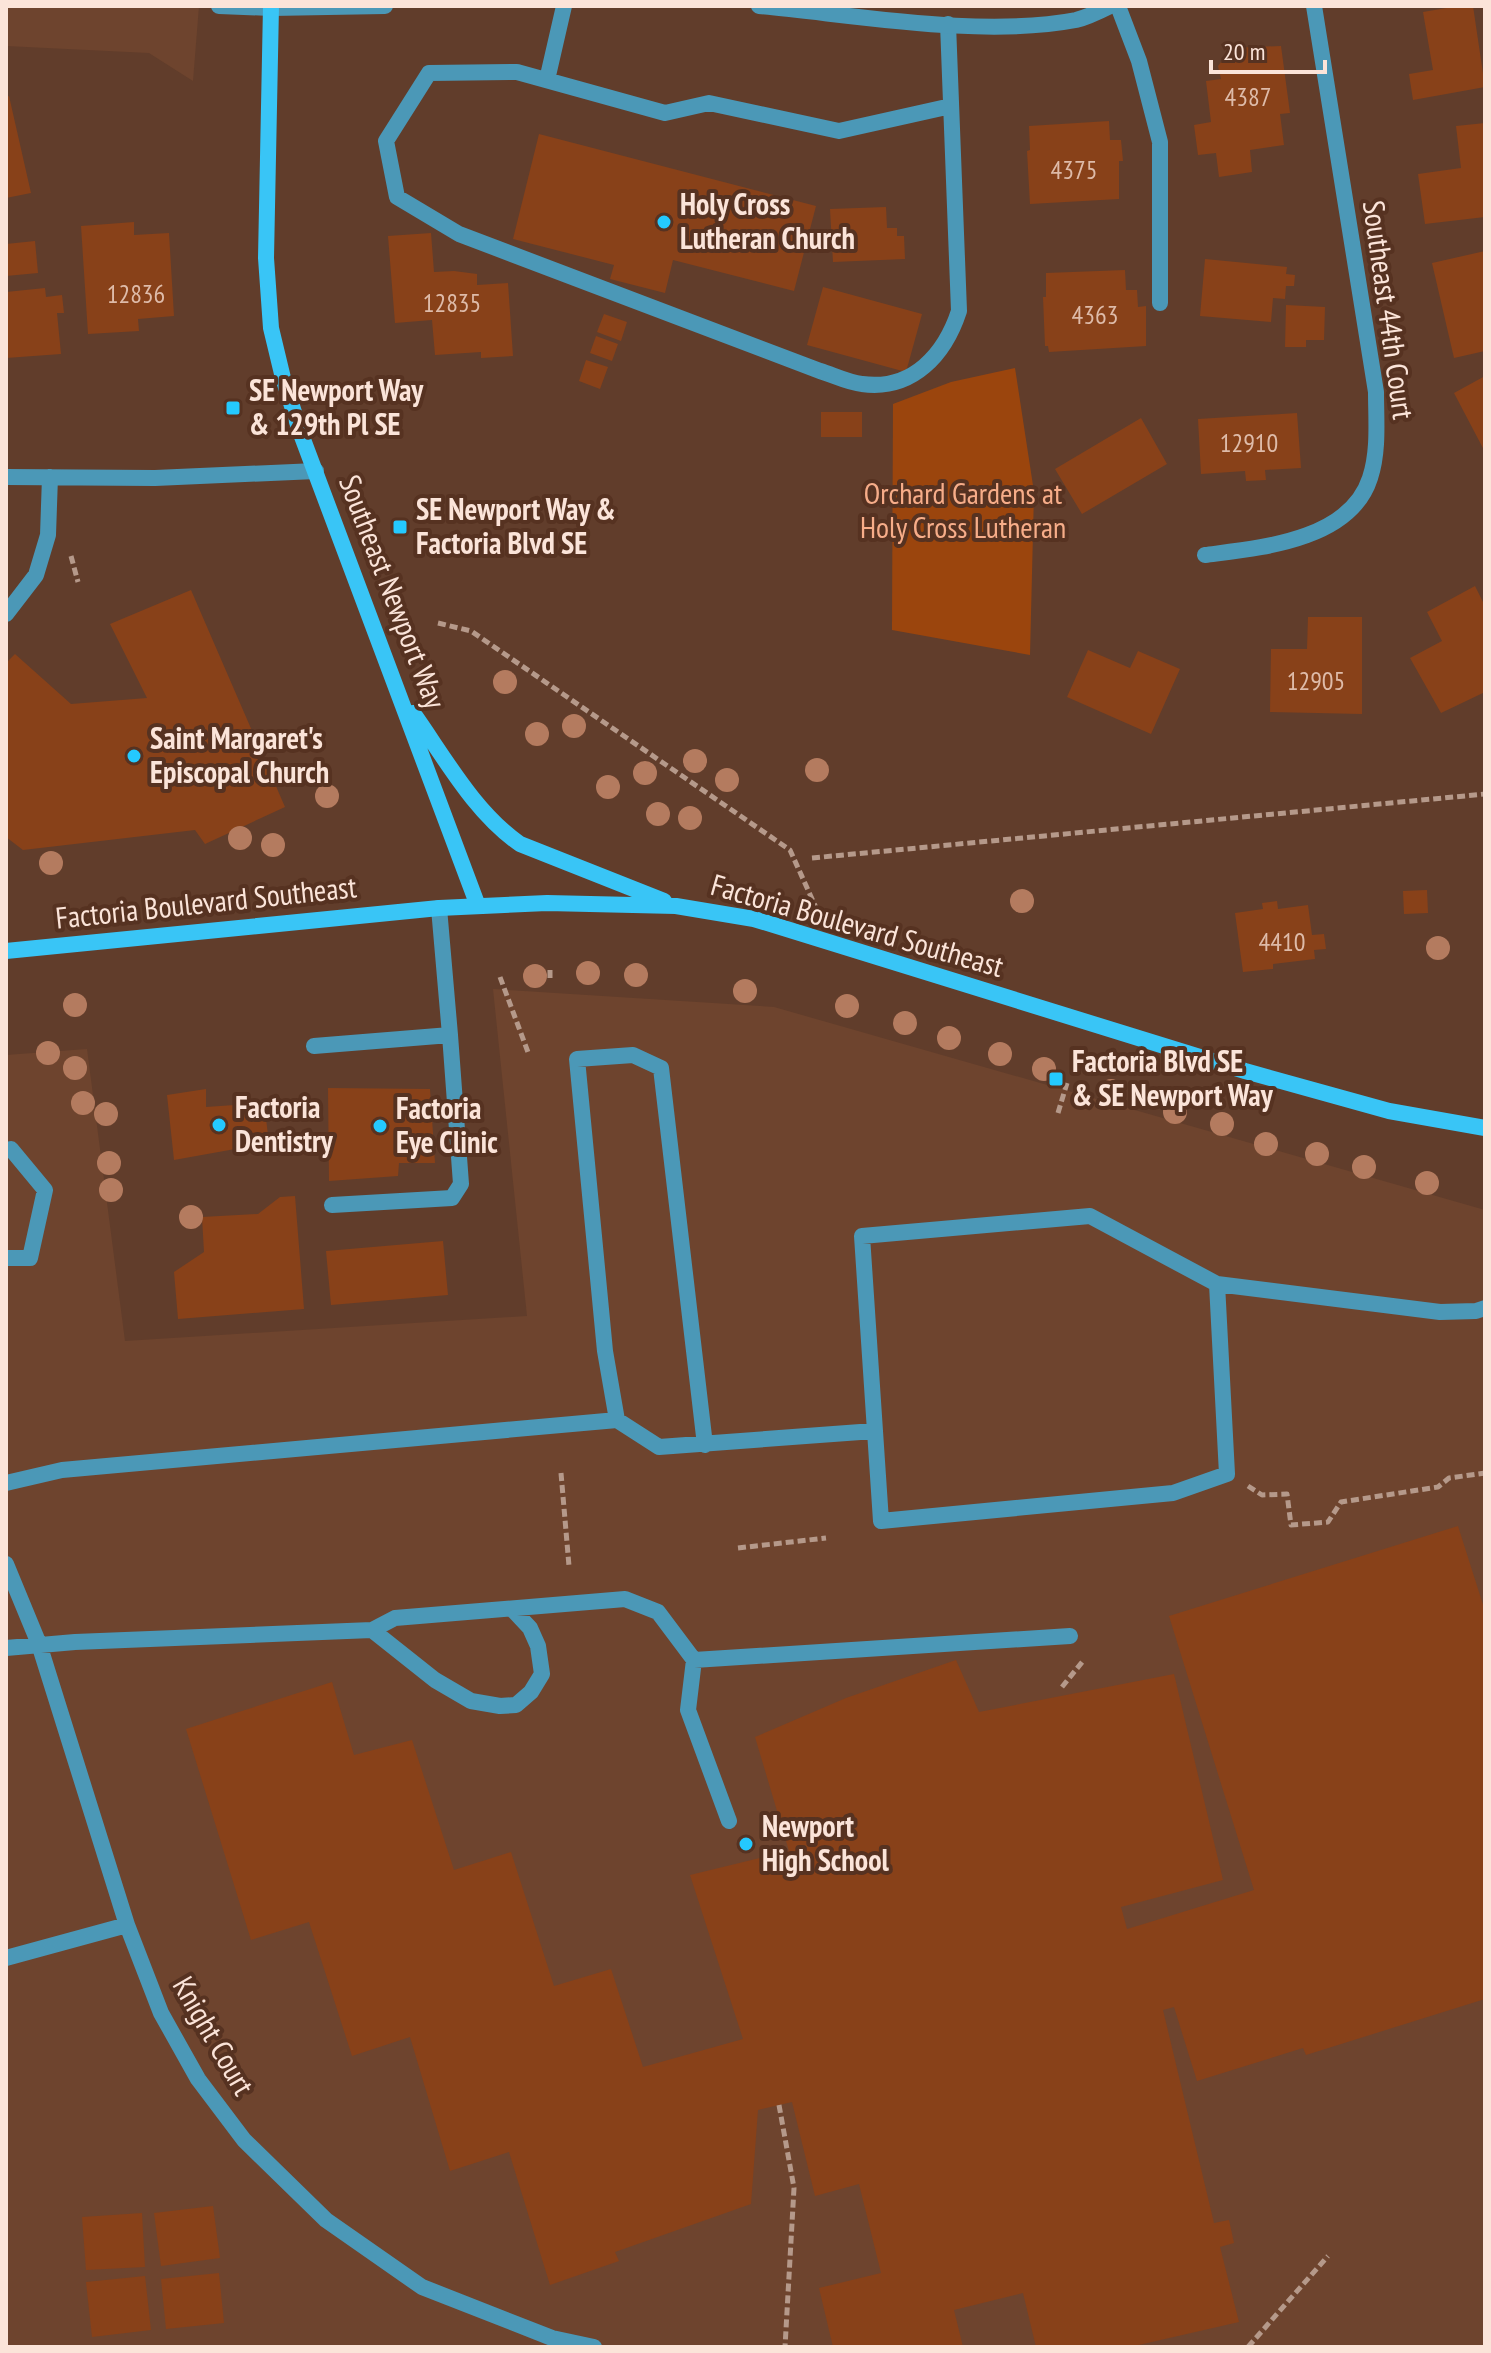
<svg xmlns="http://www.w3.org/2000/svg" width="1491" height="2353" viewBox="0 0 1491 2353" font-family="'PT Sans Narrow',sans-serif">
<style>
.built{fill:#6e442e}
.green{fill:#9b450d}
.building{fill:#884119}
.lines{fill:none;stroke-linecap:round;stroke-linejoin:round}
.path{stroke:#b5998a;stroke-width:5;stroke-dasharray:8 4;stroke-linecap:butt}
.service{stroke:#4b98b7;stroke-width:16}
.minor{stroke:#4b98b7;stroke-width:16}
.secondary{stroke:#39c5f6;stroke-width:16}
.tree{fill:#b47b5f}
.poi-dot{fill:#24c9fe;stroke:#563221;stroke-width:3}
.labels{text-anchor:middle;stroke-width:8;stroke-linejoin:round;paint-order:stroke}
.number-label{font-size:26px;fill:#debba9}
.poi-label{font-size:30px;font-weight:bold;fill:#fbe4d9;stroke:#563221;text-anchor:start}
.street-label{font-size:30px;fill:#fbe4d9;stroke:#563221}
.park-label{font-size:30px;fill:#f7ad89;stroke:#563221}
</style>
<rect width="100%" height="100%" fill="#613d2b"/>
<path class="built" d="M 6,6 L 199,6 L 193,81 L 149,53 L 6,46 Z
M 493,989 L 774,1007 L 1485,1210 L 1485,2347 L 6,2347 L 6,1055 L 87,1049 L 125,1341 L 527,1316 Z"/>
<path class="green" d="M 1015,368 L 1034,492 L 1030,655 L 892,630 L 893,404 L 951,382 Z"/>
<path class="building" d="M 1458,6 L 1473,6 L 1485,87 L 1413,100 L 1409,74 L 1433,70 L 1423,12 Z
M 1281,46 L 1290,113 L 1280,114 L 1284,145 L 1250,150 L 1252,172 L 1219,177 L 1216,153 L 1198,155 L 1194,125 L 1211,122 L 1206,81 L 1221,79 L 1218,66 L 1232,48 Z
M 9,96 L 31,193 L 6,198 L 6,97 Z
M 1109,121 L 1110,140 L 1121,140 L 1123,161 L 1119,161 L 1119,199 L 1030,204 L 1027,151 L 1030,150 L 1029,126 Z
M 1485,123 L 1485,217 L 1425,224 L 1418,174 L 1461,168 L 1456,126 Z
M 539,134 L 816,206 L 794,291 L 673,260 L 665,293 L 610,279 L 614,265 L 513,239 Z
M 886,207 L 887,228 L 897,228 L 897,236 L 904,236 L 905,259 L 833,262 L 830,209 Z
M 134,222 L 134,235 L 169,233 L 174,316 L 138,319 L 139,331 L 88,334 L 81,226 Z
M 431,233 L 434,272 L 454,271 L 477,274 L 477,285 L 508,283 L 513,356 L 481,358 L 481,352 L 435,355 L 432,320 L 395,323 L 388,236 Z
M 35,241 L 38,273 L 6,276 L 6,244 Z
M 1485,251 L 1485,351 L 1454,358 L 1432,263 Z
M 1205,259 L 1287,267 L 1286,274 L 1295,275 L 1294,286 L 1286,286 L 1285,299 L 1273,298 L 1271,322 L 1200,316 Z
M 1125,270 L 1126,290 L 1137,290 L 1138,307 L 1146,306 L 1146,346 L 1049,352 L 1048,346 L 1045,346 L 1043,297 L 1046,297 L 1046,273 Z
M 823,287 L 922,314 L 906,372 L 807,345 Z
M 45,288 L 46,297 L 62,295 L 64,313 L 57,313 L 61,354 L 6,358 L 6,292 Z
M 1286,305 L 1325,307 L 1324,340 L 1306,340 L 1306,347 L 1285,347 Z
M 604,314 L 627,322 L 621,341 L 597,332 Z
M 596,336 L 618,344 L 612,361 L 590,353 Z
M 586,360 L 608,367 L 600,389 L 579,381 Z
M 1485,376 L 1485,452 L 1454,393 Z
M 821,412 L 862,412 L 862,437 L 821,437 Z
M 1297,413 L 1301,468 L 1265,470 L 1266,480 L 1246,481 L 1245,471 L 1201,474 L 1198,419 Z
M 1141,418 L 1167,464 L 1082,514 L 1055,469 Z
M 1475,586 L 1485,606 L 1485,692 L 1441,713 L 1410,658 L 1442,641 L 1427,612 Z
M 191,590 L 285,807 L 205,844 L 195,830 L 23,850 L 6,837 L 6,663 L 15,654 L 71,704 L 147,698 L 110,624 Z
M 1308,617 L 1362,617 L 1362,714 L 1270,712 L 1271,649 L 1307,649 Z
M 1088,650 L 1130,668 L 1138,651 L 1180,669 L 1151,734 L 1067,697 Z
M 1427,890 L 1428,913 L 1404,914 L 1403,891 Z
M 1277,901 L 1278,909 L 1308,905 L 1312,935 L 1324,934 L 1326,949 L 1314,950 L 1315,959 L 1273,964 L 1273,969 L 1243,972 L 1235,913 L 1263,909 L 1262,903 Z
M 328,1088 L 430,1089 L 435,1163 L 399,1163 L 398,1176 L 329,1181 Z
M 206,1089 L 206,1107 L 264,1103 L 269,1143 L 174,1160 L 167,1095 Z
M 295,1196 L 304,1309 L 178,1319 L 174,1272 L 204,1252 L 202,1217 L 258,1214 L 280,1197 Z
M 443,1241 L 448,1295 L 331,1305 L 326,1251 Z
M 1458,1526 L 1485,1611 L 1485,1999 L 1306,2055 L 1303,2048 L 1197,2081 L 1174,2007 L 1163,2010 L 1214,2223 L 1229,2220 L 1234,2243 L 1220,2247 L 1239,2322 L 1130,2347 L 1036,2347 L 1023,2293 L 954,2310 L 963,2347 L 833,2347 L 819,2288 L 881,2273 L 859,2184 L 815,2196 L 792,2102 L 758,2110 L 751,2204 L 615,2252 L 619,2261 L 550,2285 L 509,2152 L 450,2171 L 410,2037 L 352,2056 L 309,1922 L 251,1940 L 186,1729 L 332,1682 L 354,1755 L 412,1740 L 454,1870 L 511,1852 L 554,1986 L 611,1969 L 643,2067 L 743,2039 L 690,1875 L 789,1851 L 755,1737 L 846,1698 L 956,1660 L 979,1712 L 1174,1674 L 1223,1880 L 1121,1907 L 1127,1929 L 1147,1923 L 1254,1890 L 1169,1616 Z
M 213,2206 L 220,2258 L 161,2266 L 154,2213 Z
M 142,2213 L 145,2267 L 86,2270 L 82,2217 Z
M 219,2273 L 224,2323 L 166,2329 L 161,2279 Z
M 145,2276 L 151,2330 L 92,2337 L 86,2282 Z"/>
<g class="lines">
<path class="path" d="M 71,556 L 78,582
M 438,623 L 471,631 L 790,850 L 817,910
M 812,858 L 1485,794
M 550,970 L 550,978
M 500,977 L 529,1055
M 1058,1113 L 1067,1083
M 561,1473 L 569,1566
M 1248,1486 L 1262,1495 L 1287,1494 L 1291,1525 L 1328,1522 L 1341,1502 L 1438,1487 L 1449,1478 L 1485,1473
M 738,1548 L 826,1538
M 1062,1687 L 1083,1661
M 779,2105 L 794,2188 L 785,2347
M 1248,2347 L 1328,2256"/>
<path class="service" d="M 1118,6 L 1139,61 L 1160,142 L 1160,303
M 948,24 L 959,311 C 945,354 913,391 862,384 C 849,383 833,375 820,371 L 459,234 L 397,197 L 386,141 L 429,73 L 517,72 L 665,113 L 709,103 L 839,131 L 951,106
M 547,80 L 564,6
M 6,477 L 155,478 L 316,471
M 6,614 L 36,575 L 48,535 L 50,477
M 314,1046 L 450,1035 L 439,908
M 6,1150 L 11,1149 L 45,1190 L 30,1258 L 6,1258
M 332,1205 L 452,1198 L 461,1184 L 450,1035
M 1217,1284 L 1227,1474 L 1173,1493 L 881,1521 L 862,1236 L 1090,1216 L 1217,1284 L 1440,1312 L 1476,1311 L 1485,1308
M 617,1420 L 605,1351 L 577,1059 L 633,1055 L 661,1068 L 705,1445
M 6,1483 L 62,1470 L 617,1420 L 659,1447 L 874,1431
M 6,1564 L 39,1644 L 127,1925 L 161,2013 L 198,2079 L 244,2140 L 326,2220 L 422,2287 L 552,2338 L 594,2347
M 372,1630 L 395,1618 L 625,1599 L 658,1612 L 694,1660 L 688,1710 L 729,1821
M 6,1648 L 75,1642 L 372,1630 L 435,1680 L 471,1701 L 500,1706 L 516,1705 L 531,1692 L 542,1674 L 538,1646 L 530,1628 L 513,1610
M 694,1660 L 1070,1636
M 6,1958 L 127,1925"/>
<path class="minor" d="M 219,6 L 271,8 L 385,6
M 759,6 C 856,15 982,38 1076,20 C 1088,17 1100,11 1110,6
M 1205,555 C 1259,548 1350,541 1370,478 C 1379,451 1376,420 1376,392 L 1314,6"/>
<path class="secondary" d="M 271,6 L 266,258 L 271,328 L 283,378 L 301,434 L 478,906
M 413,713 C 445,758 474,812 520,844 L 664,901
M 6,951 L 439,908 L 547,903 L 676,906 L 754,919 L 1245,1071 L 1389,1111 L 1485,1128"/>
</g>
<g class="tree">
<circle cx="505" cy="682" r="12"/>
<circle cx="574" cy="726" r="12"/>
<circle cx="537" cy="734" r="12"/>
<circle cx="695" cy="761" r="12"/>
<circle cx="817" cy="770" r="12"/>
<circle cx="645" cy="773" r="12"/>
<circle cx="727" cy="780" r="12"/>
<circle cx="608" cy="787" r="12"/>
<circle cx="327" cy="796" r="12"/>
<circle cx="658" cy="814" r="12"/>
<circle cx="690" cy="818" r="12"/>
<circle cx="240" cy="838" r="12"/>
<circle cx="273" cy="845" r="12"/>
<circle cx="51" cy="863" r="12"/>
<circle cx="1022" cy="901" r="12"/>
<circle cx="1438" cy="948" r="12"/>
<circle cx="588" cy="973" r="12"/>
<circle cx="636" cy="975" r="12"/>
<circle cx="535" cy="976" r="12"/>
<circle cx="745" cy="991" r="12"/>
<circle cx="75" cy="1005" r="12"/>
<circle cx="847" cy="1006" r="12"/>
<circle cx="905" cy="1023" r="12"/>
<circle cx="949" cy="1038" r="12"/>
<circle cx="48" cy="1053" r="12"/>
<circle cx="1000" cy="1054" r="12"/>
<circle cx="75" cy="1068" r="12"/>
<circle cx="1044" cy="1069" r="12"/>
<circle cx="1111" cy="1091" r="12"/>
<circle cx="83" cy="1103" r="12"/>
<circle cx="1175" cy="1112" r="12"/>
<circle cx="106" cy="1114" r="12"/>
<circle cx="1222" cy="1124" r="12"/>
<circle cx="1266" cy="1144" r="12"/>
<circle cx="1317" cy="1154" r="12"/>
<circle cx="109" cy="1163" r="12"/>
<circle cx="1364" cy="1167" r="12"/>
<circle cx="1427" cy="1183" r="12"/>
<circle cx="111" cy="1190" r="12"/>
<circle cx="191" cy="1217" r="12"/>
</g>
<g class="poi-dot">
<circle cx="664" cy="222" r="8"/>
<rect x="225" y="400" width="16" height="16" rx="4"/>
<rect x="392" y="519" width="16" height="16" rx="4"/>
<circle cx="134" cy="756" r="8"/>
<rect x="1048" y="1071" width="16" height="16" rx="4"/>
<circle cx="219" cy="1125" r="8"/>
<circle cx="380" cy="1126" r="8"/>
<circle cx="746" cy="1844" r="8"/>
</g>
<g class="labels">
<g class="number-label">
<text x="1248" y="106">4387</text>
<text x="1074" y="179">4375</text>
<text x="136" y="303">12836</text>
<text x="452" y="312">12835</text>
<text x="1095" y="324">4363</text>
<text x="1249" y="452">12910</text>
<text x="1316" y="690">12905</text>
<text x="1282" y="951">4410</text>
</g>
<g class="poi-label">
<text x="680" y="215">Holy Cross<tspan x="680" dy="34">Lutheran Church</tspan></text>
<text x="249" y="401">SE Newport Way<tspan x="249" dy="34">&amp; 129th Pl SE</tspan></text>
<text x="416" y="520">SE Newport Way &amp;<tspan x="416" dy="34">Factoria Blvd SE</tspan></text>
<text x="150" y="749">Saint Margaret's<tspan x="150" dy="34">Episcopal Church</tspan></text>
<text x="1072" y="1072">Factoria Blvd SE<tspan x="1072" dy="34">&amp; SE Newport Way</tspan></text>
<text x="235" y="1118">Factoria<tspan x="235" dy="34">Dentistry</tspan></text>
<text x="396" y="1119">Factoria<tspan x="396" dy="34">Eye Clinic</tspan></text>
<text x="762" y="1837">Newport<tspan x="762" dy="34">High School</tspan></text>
</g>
<g class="street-label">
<text transform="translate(1388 310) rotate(82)" y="10">Southeast 44th Court</text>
<text transform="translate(392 592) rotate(69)" y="10">Southeast Newport Way</text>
<text transform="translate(206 903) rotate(-6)" y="10">Factoria Boulevard Southeast</text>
<text transform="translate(857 926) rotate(16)" y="10">Factoria Boulevard Southeast</text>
<text transform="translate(213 2036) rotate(60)" y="10">Knight Court</text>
</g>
<g class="park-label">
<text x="963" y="504">Orchard Gardens at<tspan x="963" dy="34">Holy Cross Lutheran</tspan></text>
</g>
</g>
<rect width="1491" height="2353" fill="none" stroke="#fbe4d9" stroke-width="16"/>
<path d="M1211 60v12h114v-12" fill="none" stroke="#fbe4d9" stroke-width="4"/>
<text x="1223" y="60" font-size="24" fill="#fbe4d9" stroke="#563221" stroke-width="6" paint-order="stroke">20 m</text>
</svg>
